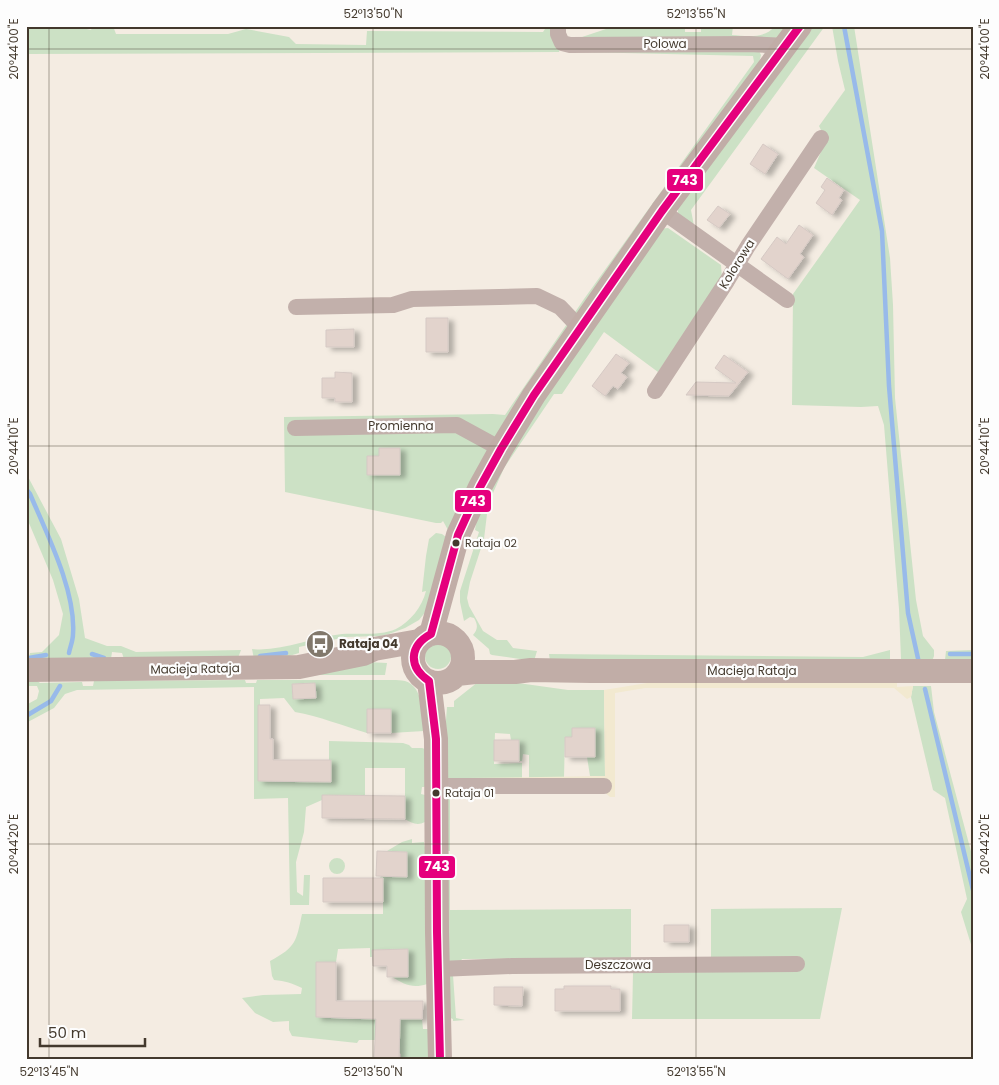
<svg xmlns="http://www.w3.org/2000/svg" width="999" height="1085" viewBox="0 0 999 1085" font-family="Poppins,sans-serif">
<style>
.green{fill:#cce1c5;fill-rule:evenodd}
.sand{fill:#f2e9d0}
.lines{fill:none;stroke-linecap:round;stroke-linejoin:round}
.stream{stroke:#98baea;stroke-width:4.5}
.building{fill:#e2d3cc;stroke:#d5c9c4;filter:url(#shadow)}
.street{stroke:#c2b0ab;stroke-width:16}
.secondary{stroke:#c1ada7;stroke-width:24}
.bus-1-casing{stroke:#fdfdfd;stroke-width:11}
.bus-1{stroke:#e5007d;stroke-width:8}
.ticks{fill:none;stroke:#43392d;stroke-width:1;stroke-opacity:0.45}
.bus-dot{fill:#43392d;stroke:#fdfdfd;stroke-width:2}
.labels{text-anchor:middle;stroke-width:4.5;stroke-linejoin:round;paint-order:stroke}
.bus-label{font-size:11px;fill:#43392d;stroke:#fdfdfd;text-anchor:start}
.street-label{font-size:12px;fill:#43392d;stroke:#fdfdfd}
.poi-label{font-size:12px;font-weight:bold;fill:#43392d;stroke:#fdfdfd;text-anchor:start}
.line-badge{stroke:#fdfdfd;stroke-width:2}
.badge-label{font-size:14px;text-anchor:middle;font-weight:bold;fill:#fff}
.neatline{fill:none;stroke:#43392d;stroke-width:2}
.ticks-label{font-size:12px;text-anchor:middle;fill:#43392d}
</style>
<defs>
<filter id="shadow"><feDropShadow dx="5.5" dy="3" stdDeviation="2.5" flood-color="#0004"/></filter>
</defs>
<rect width="100%" height="100%" fill="#f4ece2"/>
<path class="green" d="M 26,26 L 74,26 L 91,30 L 93,26 L 113,26 L 116,34 L 228,34 L 246,29 L 289,37 L 296,44 L 366,45 L 367,31 L 543,32 L 547,26 L 553,26 L 560,48 L 559,52 L 26,54 Z
M 610,26 L 667,29 L 656,26 L 685,26 L 685,32 L 701,32 L 701,26 L 733,26 L 732,35 C 747,36 765,39 775,26 L 789,26 L 782,36 L 758,49 L 761,55 L 758,67 L 448,530 L 443,521 L 441,523 L 436,523 L 285,492 L 284,417 L 493,414 L 505,415 L 584,299 L 754,62 L 753,56 L 580,52 L 579,38 L 606,29 Z
M 807,26 L 825,26 L 691,210 L 694,226 L 678,214 L 678,203 Z
M 832,26 L 854,26 L 890,258 L 893,305 L 895,398 L 916,600 L 923,636 L 934,650 L 934,656 L 931,664 L 906,663 L 901,659 L 899,609 L 884,425 L 878,406 L 861,407 L 792,405 L 793,294 L 860,200 L 814,168 L 826,140 L 819,126 L 845,90 L 838,61 Z
M 668,228 L 721,265 L 722,279 L 658,372 L 604,332 L 562,394 L 554,394 L 504,468 L 493,493 L 487,514 L 484,539 L 470,582 L 467,598 L 469,606 L 483,631 L 497,640 L 507,640 L 513,648 L 537,651 L 534,661 L 492,655 L 490,654 L 489,649 L 473,635 C 478,629 478,625 474,618 L 470,617 L 464,621 L 460,602 L 460,591 L 479,532 L 475,530 L 478,510 L 512,446 L 659,229 Z
M 26,473 L 61,539 L 79,599 L 85,638 L 107,646 L 121,646 L 136,652 L 241,650 L 238,658 L 125,662 L 122,653 L 112,652 L 111,659 L 32,662 L 29,658 L 30,653 L 42,652 L 59,635 L 63,614 L 53,580 L 26,516 Z
M 436,533 L 442,534 L 446,537 L 427,610 L 419,620 L 405,628 L 389,634 L 380,636 L 346,637 L 299,647 L 299,653 L 276,660 L 254,659 L 252,649 C 282,652 312,637 342,634 C 359,633 380,636 396,629 C 410,622 422,607 426,591 L 422,592 L 426,556 L 429,539 Z
M425 656a13 13 0 1 1 26 0a13 13 0 1 1-26 0Z
M 890,650 L 890,659 L 886,664 L 550,661 L 549,654 L 863,657 Z
M 973,650 L 973,663 L 945,660 L 946,651 Z
M 368,662 L 387,663 L 385,675 L 280,675 Z
M 26,680 L 36,680 L 40,683 L 82,682 L 83,686 L 93,686 L 94,681 L 245,680 L 246,683 L 256,683 L 257,680 L 393,680 C 397,680 401,680 405,681 C 424,687 422,715 424,731 L 391,733 L 391,709 L 367,709 L 367,733 C 343,726 319,716 295,712 L 284,698 L 260,699 L 260,705 L 258,706 L 258,781 L 331,782 L 331,760 L 329,760 L 329,741 L 403,743 L 409,745 L 412,748 L 422,748 L 425,749 L 425,787 L 422,787 L 421,794 L 425,795 L 425,822 C 417,826 412,823 405,819 L 405,768 L 365,768 L 365,795 L 322,795 L 322,800 L 306,807 L 304,832 L 296,862 L 297,892 L 303,896 L 304,875 L 310,875 L 309,905 L 290,905 L 288,798 L 254,799 L 254,687 L 77,690 L 65,694 L 54,708 L 26,723 L 26,705 L 37,699 L 39,691 L 37,686 L 26,686 ZM 315,683 L 316,698 L 293,699 L 293,684 Z
M 478,682 L 518,683 L 568,690 L 604,690 L 605,776 L 590,776 L 587,757 L 595,757 L 595,728 L 572,728 L 572,737 L 565,737 L 564,777 L 529,778 L 529,755 L 523,754 L 522,761 L 519,761 L 511,740 L 510,734 L 495,733 L 494,764 L 522,763 L 522,778 L 447,778 L 444,746 L 447,707 L 454,707 L 454,701 Z
M 913,686 L 931,686 L 934,712 L 973,859 L 973,951 L 961,912 L 967,899 L 945,798 L 933,790 L 911,697 Z
M 444,793 L 467,793 L 467,798 L 450,799 L 450,851 L 447,851 Z
M 412,839 L 412,843 L 424,842 L 426,853 L 427,984 C 412,989 404,984 392,977 L 408,977 L 407,949 L 388,950 L 373,957 L 370,957 L 370,948 L 338,949 L 336,962 L 316,962 L 316,1017 L 349,1019 L 422,1019 L 423,1029 L 429,1029 L 430,1059 L 401,1059 L 401,1054 L 399,1053 L 399,1037 L 375,1040 L 359,1040 L 357,1043 L 292,1036 L 289,1030 L 289,1021 L 273,1022 L 255,1013 L 242,998 L 263,995 L 301,994 L 302,988 C 291,983 286,981 274,980 L 272,976 L 270,961 C 296,947 296,942 302,914 L 383,914 L 383,878 L 380,878 L 381,876 L 407,877 L 407,852 L 387,851 L 402,842 Z
M329 866a8 8 0 1 1 16 0a8 8 0 1 1-16 0Z
M 446,862 L 450,862 L 450,910 L 631,909 L 631,958 L 462,959 L 453,975 L 456,1018 L 465,1020 L 453,1021 L 453,1019 L 448,1017 Z
M 842,908 L 820,1019 L 632,1019 L 633,973 L 711,972 L 711,909 Z"/>
<path class="sand" d="M 647,683 L 897,683 L 897,687 L 913,686 L 911,697 L 907,699 L 894,688 L 645,688 L 615,693 L 615,797 L 610,797 L 603,791 L 467,793 L 467,778 L 605,776 L 604,690 Z"/>
<g class="lines">
<path class="stream" d="M 844,26 L 882,231 L 889,386 L 908,613 L 919,663
M 26,489 L 30,494 C 47,534 76,591 73,634 C 73,641 70,647 69,653
M 92,654 L 104,658
M 950,654 L 973,654
M 260,656 L 286,653
M 29,658 L 46,655
M 925,689 L 973,890
M 26,716 L 51,701 L 60,686"/>
</g>
<path class="building" d="M 763,144 L 778,154 L 765,174 L 750,164 Z
M 827,178 L 844,190 L 839,198 L 842,200 L 832,215 L 816,203 L 825,190 L 821,187 Z
M 718,206 L 730,214 L 719,228 L 707,220 Z
M 799,225 L 813,235 L 800,254 L 804,257 L 788,279 L 761,259 L 777,237 L 786,244 Z
M 426,318 L 448,318 L 448,352 L 426,352 Z
M 354,329 L 354,347 L 326,347 L 326,330 Z
M 616,354 L 629,363 L 621,373 L 627,377 L 618,389 L 613,386 L 605,396 L 592,386 Z
M 724,355 L 748,372 L 729,396 L 686,395 L 696,382 L 736,383 L 715,368 Z
M 335,372 L 352,373 L 352,402 L 335,402 L 335,398 L 322,398 L 322,378 L 335,378 Z
M 379,448 L 400,448 L 400,475 L 367,475 L 367,456 L 379,456 Z
M 315,683 L 316,698 L 293,699 L 292,684 Z
M 258,705 L 270,705 L 270,739 L 273,739 L 273,760 L 331,760 L 331,782 L 258,781 Z
M 367,709 L 391,709 L 391,733 L 367,733 Z
M 572,728 L 595,728 L 595,757 L 565,757 L 565,737 L 572,737 Z
M 494,740 L 519,740 L 519,761 L 494,761 Z
M 322,795 L 405,796 L 405,819 L 322,818 Z
M 377,851 L 407,852 L 407,877 L 376,876 Z
M 323,878 L 383,878 L 383,902 L 323,902 Z
M 664,925 L 689,925 L 689,942 L 664,942 Z
M 408,949 L 408,977 L 387,977 L 387,966 L 373,966 L 372,950 Z
M 316,962 L 336,962 L 336,1001 L 423,1001 L 422,1019 L 400,1019 L 399,1059 L 374,1059 L 376,1019 L 316,1017 Z
M 564,986 L 611,986 L 611,989 L 620,989 L 620,1011 L 555,1011 L 555,989 L 564,989 Z
M 494,987 L 523,987 L 522,1006 L 494,1005 Z"/>
<g class="lines">
<path class="street" d="M 558,26 L 558,34 L 562,43 L 570,45 L 749,44 L 786,46
M 662,211 L 787,300
M 296,307 L 393,305 L 412,299 L 537,296 L 560,307 L 580,328
M 655,391 L 727,281 L 748,246 L 821,138
M 295,428 L 457,425 L 501,449
M 436,786 L 604,786
M 439,969 L 512,966 L 797,964"/>
<path class="secondary" d="M413 658a25 25 0 1 1 50 0a25 25 0 1 1-50 0Z
M 431,634 L 458,535 L 480,487 L 501,449 L 534,395 L 662,211 L 800,26
M 26,670 L 299,667 L 363,654 L 374,649 L 419,641
M 457,674 L 475,672 L 515,672 L 531,670 L 591,671 L 973,671
M 429,681 L 436,739 L 437,932 L 440,1059"/>
<defs>
<path id="bus-1" d="M 440,1059 L 437,932 L 436,739 L 429,681 C 408,667 409,646 431,634 L 458,535 L 480,487 L 501,449 L 534,395 L 662,211 L 800,26"/>
</defs>
<use href="#bus-1" class="bus-1-casing"/>
<use href="#bus-1" class="bus-1"/>
</g>
<path class="ticks" d="M 49,26 L 49,1059M 373,26 L 373,1059M 696,26 L 696,1059M 26,49 L 973,49M 26,446 L 973,446M 26,844 L 973,844"/>
<defs>
<symbol id="bus-disc" viewBox="-11 -11 22 22"><circle r="9.5" fill="#81786c" stroke="#fdfdfd"/><path d="M-5-6H5V4H4V6H2V4H-2V6H-4V4H-5ZM-3.5-4V0h7V-4ZM-3.5 1.2v1.5H-2V1.2ZM2 1.2v1.5H3.5V1.2Z" fill="#fff"/></symbol>
</defs>
<g fill-rule="evenodd">
<use href="#bus-disc" x="304" y="628" width="32" height="32"/>
</g>
<g class="bus-dot">
<circle cx="456" cy="543" r="4.5"/>
<circle cx="436" cy="793" r="4.5"/>
</g>
<g class="labels">
<g class="bus-label">
<text x="465" y="547">Rataja 02</text>
<text x="445" y="797">Rataja 01</text>
</g>
<g class="street-label">
<text x="665" y="48">Polowa</text>
<text transform="translate(737 264) rotate(-58)" y="4">Kolorowa</text>
<text x="401" y="430">Promienna</text>
<text transform="translate(195 669) rotate(-1)" y="4">Macieja Rataja</text>
<text x="752" y="675">Macieja Rataja</text>
<text x="618" y="969">Deszczowa</text>
</g>
<g class="poi-label">
<text x="339" y="648">Rataja 04</text>
</g>
</g>
<g class="line-badge">
<rect x="666" y="168" width="38" height="24" rx="5" fill="#e5007d"/>
<rect x="454" y="489" width="38" height="24" rx="5" fill="#e5007d"/>
<rect x="418" y="855" width="38" height="24" rx="5" fill="#e5007d"/>
</g>
<g class="badge-label">
<text x="685" y="185">743</text>
<text x="473" y="506">743</text>
<text x="437" y="871">743</text>
</g>
<rect width="999" height="1085" fill="none" stroke="#fdfdfd" stroke-width="55"/>
<path d="M40 1038v8h105v-8" fill="none" stroke="#43392d" stroke-width="2.5"/>
<text x="48" y="1038" font-size="15" fill="#43392d" stroke="#fdfdfd" stroke-width="4" paint-order="stroke">50 m</text>
<rect x="28" y="28" width="944" height="1030" class="neatline"/>
<g class="ticks-label">
<text x="373" y="18">52°13'50"N</text>
<text x="696" y="18">52°13'55"N</text>
<text transform="translate(985 49) rotate(-90)" y="4">20°44'00"E</text>
<text transform="translate(14 49) rotate(-90)" y="4">20°44'00"E</text>
<text transform="translate(985 446) rotate(-90)" y="4">20°44'10"E</text>
<text transform="translate(14 446) rotate(-90)" y="4">20°44'10"E</text>
<text transform="translate(985 844) rotate(-90)" y="4">20°44'20"E</text>
<text transform="translate(14 844) rotate(-90)" y="4">20°44'20"E</text>
<text x="49" y="1076">52°13'45"N</text>
<text x="373" y="1076">52°13'50"N</text>
<text x="696" y="1076">52°13'55"N</text>
</g>
</svg>
